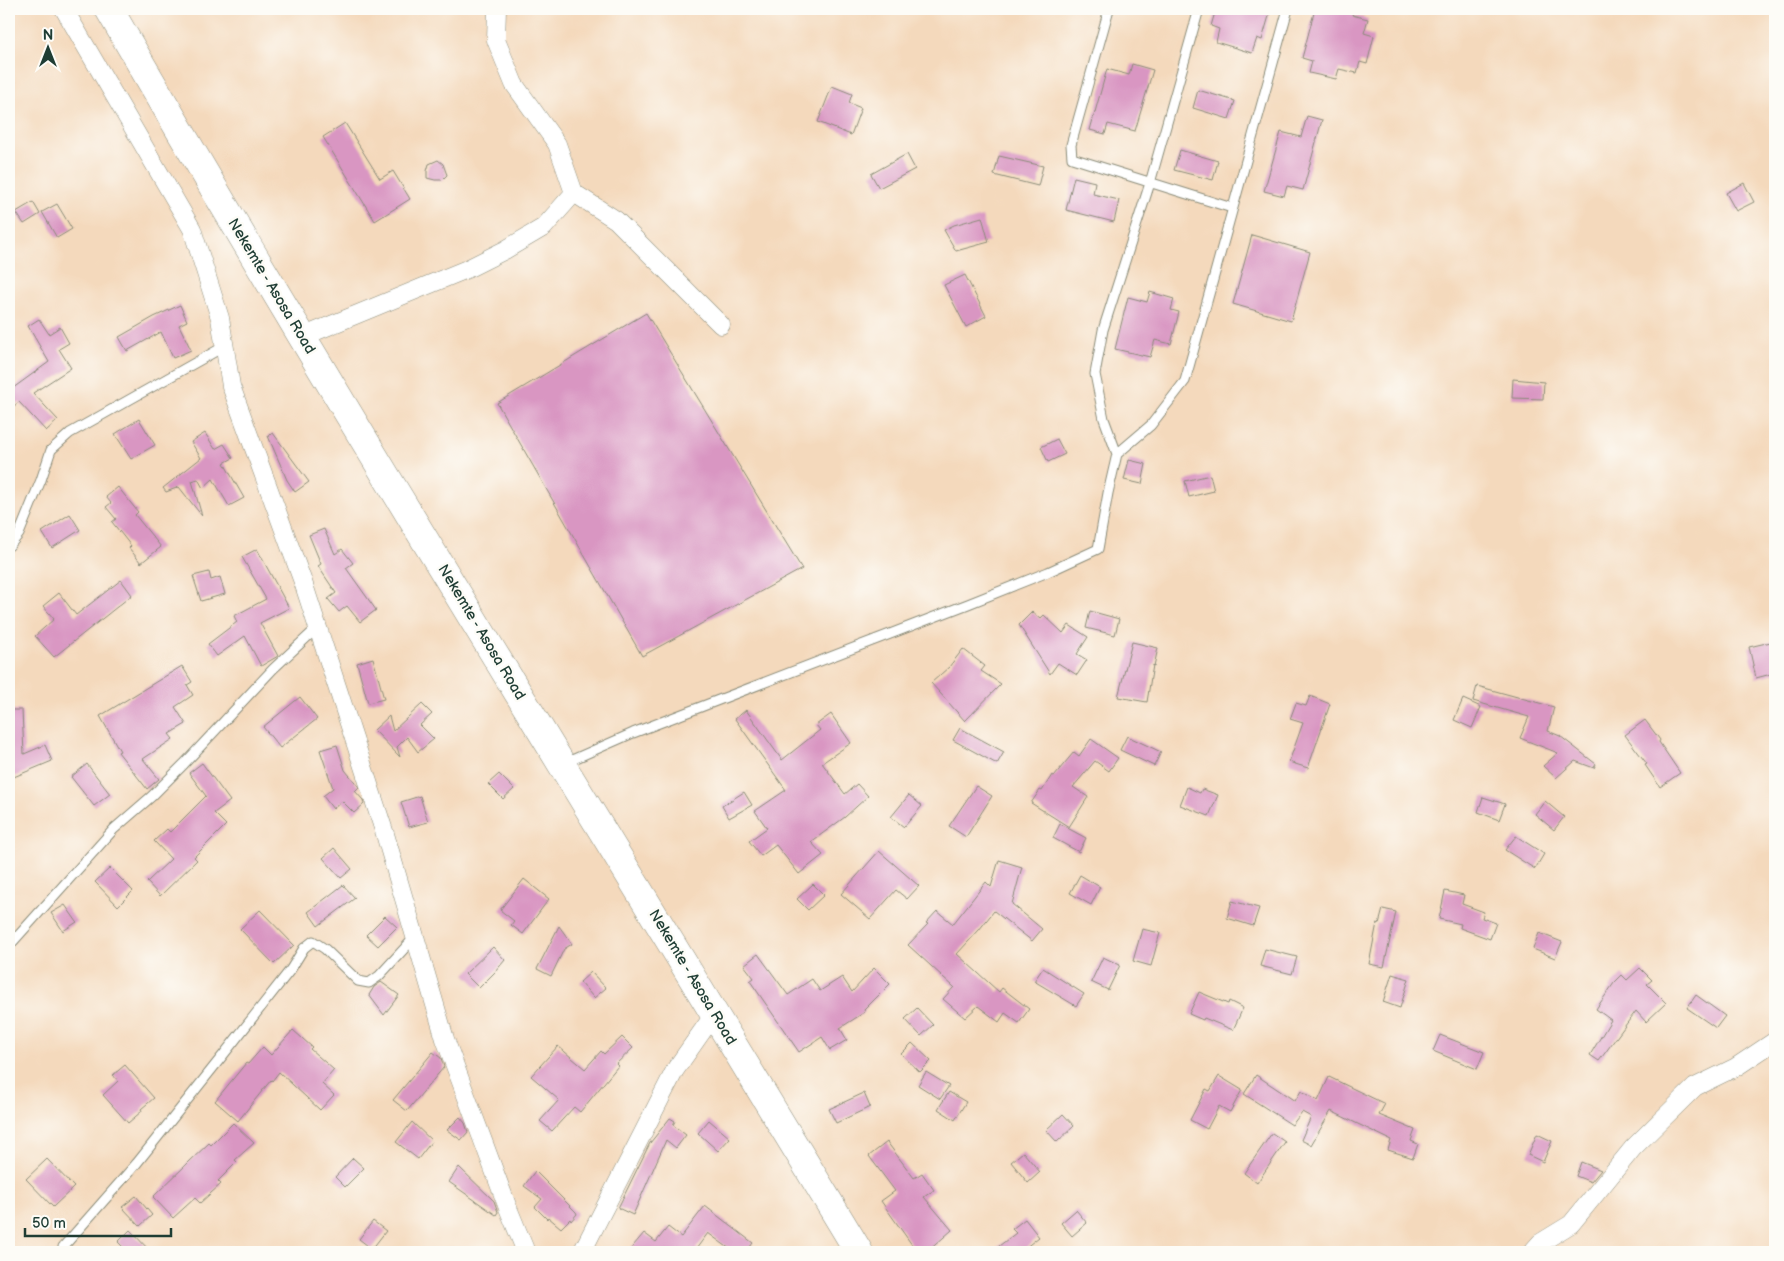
<svg xmlns="http://www.w3.org/2000/svg" width="1784" height="1261" viewBox="0 0 1784 1261" font-family="'Balsamiq Sans',sans-serif">
<style>
.building{fill:#d996c2}
.lines{fill:none;stroke-linecap:round;stroke-linejoin:round}
.lane-casing{stroke:#8a8b78;stroke-width:11}
.street-casing{stroke:#8a8b78;stroke-width:19}
.highway-casing{stroke:#8a8b78;stroke-width:29}
.lane{stroke:#fff;stroke-width:9}
.street{stroke:#fff;stroke-width:18}
.highway{stroke:#fff;stroke-width:28}
.labels{text-anchor:middle;stroke-width:5;stroke-linejoin:round;paint-order:stroke}
.street-label{font-size:15px;fill:#1f3d34;stroke:#fdfcf7}
</style>
<rect width="100%" height="100%" fill="#fdfcf7"/>
<filter id="ink" filterUnits="userSpaceOnUse"><feTurbulence type="fractalNoise" baseFrequency=".02" numOctaves="2"/><feDisplacementMap in="SourceGraphic" scale="10" xChannelSelector="R" yChannelSelector="G"/><feConvolveMatrix kernelMatrix="1 2 1 2 8 2 1 2 1" color-interpolation-filters="sRGB"/></filter>
<filter id="wash" filterUnits="userSpaceOnUse"><feTurbulence type="fractalNoise" baseFrequency=".0096" numOctaves="4" result="noise"/><feDisplacementMap in="SourceGraphic" scale="20" xChannelSelector="R" yChannelSelector="G"/><feGaussianBlur stdDeviation="1.12" result="paint"/><feColorMatrix in="noise" values="0 0 0 0 0 0 0 0 0 0 0 0 0 0 0 0 0 1.4 0 .05"/><feComposite in="paint" operator="in"/></filter>
<g filter="url(#wash)">
<rect width="100%" height="100%" fill="#f4d9bc"/>
<g id="blocks">
<path class="building" d="M 1216,9 L 1271,9 L 1262,40 L 1257,38 L 1252,53 L 1216,42 L 1219,29 L 1211,26 Z
M 1315,9 L 1354,9 L 1352,15 L 1368,19 L 1364,33 L 1374,36 L 1367,64 L 1360,62 L 1357,73 L 1339,69 L 1336,79 L 1309,73 L 1312,61 L 1302,58 Z
M 1132,64 L 1153,70 L 1135,131 L 1108,124 L 1105,134 L 1090,130 L 1107,69 L 1129,75 Z
M 832,86 L 852,94 L 849,103 L 861,108 L 851,135 L 818,122 Z
M 1198,90 L 1235,101 L 1229,119 L 1193,108 Z
M 1307,116 L 1322,120 L 1303,190 L 1287,186 L 1284,196 L 1264,191 L 1281,132 L 1301,137 Z
M 345,123 L 380,179 L 393,171 L 410,199 L 375,221 L 323,137 Z
M 1180,150 L 1218,161 L 1213,180 L 1174,170 Z
M 907,154 L 915,169 L 879,188 L 871,174 Z
M 999,156 L 1043,166 L 1038,186 L 994,175 Z
M 438,160 L 443,164 L 447,175 L 442,180 L 435,180 L 427,178 L 427,171 L 429,164 Z
M 1074,177 L 1095,182 L 1093,194 L 1119,200 L 1114,222 L 1066,210 Z
M 1744,183 L 1754,202 L 1736,211 L 1726,193 Z
M 33,202 L 40,214 L 24,224 L 16,212 Z
M 57,204 L 72,229 L 57,238 L 42,212 Z
M 982,217 L 989,242 L 956,251 L 944,230 L 954,225 Z
M 1252,235 L 1310,252 L 1291,321 L 1233,304 Z
M 965,275 L 986,316 L 966,327 L 944,285 Z
M 1150,292 L 1174,299 L 1171,310 L 1179,312 L 1171,344 L 1155,340 L 1150,357 L 1115,349 L 1128,297 L 1147,302 Z
M 180,305 L 187,321 L 179,325 L 191,350 L 173,358 L 161,332 L 127,351 L 119,337 L 154,317 Z
M 646,313 L 802,569 L 642,656 L 497,403 Z
M 39,319 L 49,334 L 60,327 L 69,343 L 59,349 L 71,368 L 33,393 L 58,420 L 46,431 L 19,402 L 9,410 L 9,391 L 49,362 L 28,326 Z
M 1513,379 L 1544,382 L 1543,399 L 1512,398 Z
M 139,419 L 155,445 L 131,459 L 115,434 Z
M 205,433 L 215,449 L 224,444 L 233,458 L 224,463 L 244,498 L 229,506 L 213,479 L 203,488 L 198,479 L 192,481 L 202,516 L 179,487 L 166,492 L 163,488 L 201,458 L 191,442 Z
M 273,433 L 309,482 L 295,492 L 287,480 L 268,436 Z
M 1057,439 L 1065,454 L 1048,462 L 1041,447 Z
M 1129,460 L 1146,464 L 1142,484 L 1124,480 Z
M 1210,475 L 1214,491 L 1189,497 L 1185,481 Z
M 118,487 L 138,512 L 135,515 L 161,547 L 141,563 L 129,548 L 131,546 L 112,522 L 116,519 L 106,507 L 111,503 L 106,497 Z
M 70,514 L 80,530 L 52,548 L 42,532 Z
M 324,529 L 335,554 L 342,549 L 353,563 L 346,568 L 376,610 L 360,622 L 347,606 L 339,612 L 328,599 L 336,593 L 318,566 L 321,564 L 309,535 Z
M 257,549 L 289,608 L 260,623 L 278,656 L 261,666 L 245,636 L 217,656 L 208,644 L 237,622 L 234,616 L 266,599 L 242,557 Z
M 209,572 L 211,580 L 220,577 L 225,594 L 201,601 L 193,576 Z
M 121,580 L 132,595 L 54,657 L 35,636 L 54,619 L 43,606 L 59,593 L 76,615 Z
M 1090,611 L 1119,619 L 1115,635 L 1086,628 Z
M 1032,612 L 1040,619 L 1044,615 L 1063,633 L 1069,625 L 1088,637 L 1077,654 L 1087,660 L 1077,675 L 1058,663 L 1050,674 L 1019,625 Z
M 1775,641 L 1775,673 L 1756,678 L 1749,647 Z
M 1132,642 L 1158,648 L 1154,666 L 1153,665 L 1147,702 L 1118,697 Z
M 963,649 L 985,666 L 981,671 L 1001,684 L 965,721 L 931,683 L 949,667 Z
M 373,658 L 384,699 L 368,703 L 357,663 Z
M 182,666 L 192,682 L 187,685 L 193,695 L 175,707 L 186,724 L 169,734 L 173,739 L 143,759 L 159,779 L 147,789 L 118,752 L 120,751 L 100,716 Z
M 1477,686 L 1554,707 L 1548,731 L 1560,736 L 1596,764 L 1594,768 L 1575,761 L 1556,778 L 1543,766 L 1558,753 L 1520,738 L 1529,717 L 1473,701 Z
M 1310,696 L 1330,704 L 1308,768 L 1289,762 L 1303,723 L 1290,719 L 1296,703 L 1306,706 Z
M 300,697 L 317,719 L 280,748 L 263,727 Z
M 1463,699 L 1481,707 L 1472,728 L 1454,720 Z
M 422,704 L 432,714 L 420,725 L 434,739 L 418,752 L 407,737 L 397,747 L 400,757 L 374,730 L 389,716 L 393,731 Z
M 9,710 L 22,710 L 24,754 L 45,745 L 52,761 L 9,779 Z
M 746,710 L 782,760 L 820,730 L 816,725 L 831,714 L 851,743 L 822,763 L 845,794 L 857,784 L 868,796 L 845,817 L 811,842 L 823,855 L 799,874 L 776,845 L 761,856 L 749,841 L 767,828 L 755,811 L 786,790 L 735,719 Z
M 1645,720 L 1660,740 L 1659,742 L 1680,773 L 1660,787 L 1645,765 L 1647,764 L 1625,735 Z
M 960,728 L 1004,752 L 997,764 L 953,740 Z
M 1127,736 L 1161,752 L 1154,766 L 1120,750 Z
M 1091,739 L 1118,758 L 1109,771 L 1095,761 L 1073,787 L 1088,797 L 1069,827 L 1031,803 L 1040,790 L 1042,791 L 1052,775 L 1054,776 L 1074,752 L 1079,756 Z
M 337,745 L 345,770 L 359,787 L 355,791 L 363,800 L 364,804 L 354,813 L 342,801 L 333,809 L 323,796 L 333,788 L 320,750 Z
M 202,763 L 230,801 L 214,813 L 226,825 L 194,857 L 197,860 L 160,896 L 147,882 L 171,859 L 154,841 L 167,829 L 170,832 L 206,796 L 189,773 Z
M 87,764 L 110,794 L 94,806 L 71,777 Z
M 499,774 L 514,789 L 503,799 L 488,784 Z
M 976,786 L 992,796 L 966,837 L 949,826 Z
M 1187,787 L 1200,793 L 1202,789 L 1218,795 L 1209,816 L 1180,805 Z
M 744,792 L 752,805 L 729,818 L 722,806 Z
M 909,795 L 922,806 L 904,827 L 891,817 Z
M 420,796 L 428,822 L 409,827 L 401,802 Z
M 1483,797 L 1505,804 L 1499,820 L 1478,812 Z
M 1545,801 L 1564,817 L 1554,830 L 1535,814 Z
M 1060,824 L 1086,838 L 1079,852 L 1053,838 Z
M 1516,836 L 1544,854 L 1535,869 L 1505,850 Z
M 334,848 L 352,869 L 341,878 L 323,858 Z
M 879,851 L 919,886 L 907,899 L 896,890 L 870,919 L 841,894 Z
M 999,860 L 1022,867 L 1012,904 L 1042,929 L 1032,941 L 994,911 L 979,930 L 957,954 L 999,992 L 1002,988 L 1029,1009 L 1019,1023 L 1005,1013 L 999,1022 L 978,1006 L 965,1018 L 943,999 L 954,987 L 908,945 L 928,924 L 926,923 L 937,911 L 953,924 L 986,882 L 991,887 Z
M 110,868 L 133,891 L 118,906 L 95,882 Z
M 1080,875 L 1100,887 L 1091,905 L 1070,893 Z
M 524,879 L 549,899 L 523,934 L 511,925 L 514,921 L 500,910 Z
M 813,884 L 824,895 L 808,910 L 797,899 Z
M 343,885 L 355,898 L 318,926 L 308,912 Z
M 1445,891 L 1464,895 L 1462,904 L 1484,912 L 1482,918 L 1496,923 L 1490,939 L 1460,928 L 1461,924 L 1439,919 Z
M 1232,901 L 1259,908 L 1253,926 L 1227,918 Z
M 65,905 L 77,922 L 63,931 L 51,913 Z
M 1383,909 L 1396,912 L 1384,967 L 1369,964 L 1377,923 L 1379,924 Z
M 260,910 L 294,945 L 274,964 L 240,929 Z
M 385,916 L 397,927 L 378,946 L 366,935 Z
M 559,926 L 572,944 L 564,949 L 551,976 L 537,969 Z
M 1142,929 L 1160,933 L 1151,966 L 1133,961 Z
M 1539,933 L 1562,942 L 1555,958 L 1533,949 Z
M 493,947 L 505,960 L 495,972 L 479,988 L 465,974 Z
M 1265,949 L 1297,957 L 1292,974 L 1260,966 Z
M 758,954 L 788,995 L 812,979 L 820,991 L 842,977 L 852,992 L 874,968 L 890,984 L 864,1010 L 865,1012 L 840,1028 L 847,1040 L 830,1050 L 822,1037 L 799,1052 L 750,981 L 754,978 L 744,965 Z
M 1103,957 L 1120,965 L 1108,990 L 1091,982 Z
M 1043,968 L 1084,994 L 1076,1006 L 1034,981 Z
M 1640,968 L 1652,980 L 1647,984 L 1666,1003 L 1646,1022 L 1636,1011 L 1599,1061 L 1590,1055 L 1611,1020 L 1596,1009 L 1614,983 L 1622,975 L 1627,980 Z
M 591,972 L 606,988 L 594,998 L 580,982 Z
M 1392,974 L 1409,979 L 1400,1008 L 1383,1002 Z
M 381,982 L 399,995 L 384,1015 L 369,995 L 374,987 Z
M 1199,992 L 1228,1004 L 1229,1001 L 1243,1008 L 1233,1030 L 1204,1018 L 1203,1020 L 1189,1014 Z
M 1696,995 L 1725,1016 L 1716,1028 L 1687,1008 Z
M 917,1008 L 933,1025 L 921,1036 L 905,1019 Z
M 293,1030 L 312,1047 L 310,1049 L 334,1070 L 322,1084 L 334,1095 L 320,1110 L 279,1072 L 272,1081 L 271,1080 L 238,1121 L 215,1101 L 246,1063 L 248,1064 L 263,1047 L 271,1055 Z
M 1440,1035 L 1484,1052 L 1477,1069 L 1433,1051 Z
M 622,1037 L 633,1048 L 616,1064 L 618,1066 L 580,1112 L 574,1107 L 552,1131 L 540,1121 L 559,1100 L 531,1076 L 558,1046 L 585,1069 L 601,1051 L 604,1054 Z
M 912,1043 L 931,1061 L 920,1072 L 901,1054 Z
M 433,1052 L 441,1058 L 444,1067 L 407,1111 L 393,1100 Z
M 125,1065 L 154,1098 L 141,1109 L 142,1111 L 128,1123 L 103,1095 L 118,1081 L 113,1075 Z
M 926,1072 L 949,1086 L 940,1099 L 918,1085 Z
M 1256,1075 L 1295,1101 L 1301,1091 L 1318,1101 L 1329,1077 L 1385,1104 L 1379,1115 L 1415,1130 L 1411,1141 L 1418,1144 L 1413,1158 L 1388,1150 L 1391,1140 L 1331,1111 L 1311,1145 L 1301,1140 L 1311,1117 L 1302,1112 L 1292,1125 L 1244,1094 Z
M 1219,1076 L 1242,1090 L 1230,1112 L 1219,1106 L 1207,1129 L 1190,1120 L 1206,1089 L 1210,1091 Z
M 949,1092 L 966,1102 L 955,1120 L 938,1109 Z
M 864,1093 L 870,1107 L 836,1123 L 829,1109 Z
M 1063,1114 L 1074,1126 L 1057,1142 L 1046,1130 Z
M 460,1117 L 465,1123 L 468,1132 L 461,1140 L 447,1130 Z
M 670,1118 L 675,1121 L 673,1125 L 686,1135 L 676,1148 L 666,1140 L 633,1215 L 618,1208 L 650,1143 Z
M 709,1120 L 730,1138 L 718,1151 L 698,1133 Z
M 412,1122 L 432,1141 L 418,1159 L 396,1142 Z
M 233,1123 L 254,1143 L 235,1160 L 237,1162 L 218,1181 L 221,1184 L 200,1203 L 195,1198 L 173,1218 L 153,1197 L 189,1162 L 209,1143 L 211,1145 Z
M 1272,1133 L 1285,1142 L 1257,1183 L 1244,1173 Z
M 1537,1134 L 1552,1141 L 1543,1162 L 1528,1155 Z
M 887,1142 L 914,1178 L 922,1173 L 934,1190 L 924,1197 L 952,1230 L 927,1252 L 917,1252 L 881,1201 L 895,1191 L 869,1156 Z
M 1023,1152 L 1040,1172 L 1028,1183 L 1011,1162 Z
M 353,1158 L 364,1168 L 345,1187 L 335,1177 Z
M 47,1159 L 74,1187 L 53,1207 L 26,1179 Z
M 1581,1162 L 1601,1170 L 1591,1182 L 1576,1176 Z
M 459,1167 L 494,1201 L 498,1212 L 496,1215 L 449,1182 Z
M 535,1171 L 576,1212 L 577,1214 L 571,1221 L 570,1219 L 561,1228 L 548,1217 L 547,1219 L 535,1207 L 542,1199 L 524,1186 Z
M 136,1196 L 152,1215 L 140,1226 L 122,1207 Z
M 705,1206 L 753,1243 L 746,1252 L 734,1252 L 708,1233 L 696,1249 L 700,1252 L 628,1252 L 644,1233 L 656,1242 L 668,1227 L 681,1237 Z
M 1076,1210 L 1087,1223 L 1072,1236 L 1061,1223 Z
M 1025,1219 L 1039,1237 L 1020,1252 L 991,1252 L 1016,1233 L 1012,1229 Z
M 373,1221 L 386,1231 L 372,1249 L 359,1239 Z
M 130,1230 L 151,1252 L 128,1252 L 118,1242 Z"/>
</g>
</g>
<g filter="url(#ink)">
<use href="#blocks" fill-opacity="0" stroke="#8a8b78" stroke-width="1"/>
<g class="lines">
<defs>
<path id="lane" d="M 1109,9 L 1071,145 L 1072,158 L 1232,208
M 1117,454 L 1104,419 L 1095,374 L 1103,330 L 1150,183 L 1199,9
M 9,546 L 19,534 L 41,480 L 51,450 L 70,433 L 225,346
M 565,763 L 633,733 L 968,604 L 1048,572 L 1098,549 L 1108,493 L 1117,454 L 1151,425 L 1185,381 L 1288,9
M 9,946 L 114,829 L 152,796 L 184,764 L 273,669 L 318,627
M 63,1247 L 137,1163 L 224,1054 L 291,969 L 304,948 L 313,941 L 325,949 L 358,981 L 369,983 L 379,976 L 415,937"/>
<path id="street" d="M 64,9 L 192,229 L 220,318 L 231,386 L 303,582 L 385,834 L 445,1039 L 508,1208 L 526,1252
M 497,9 L 496,40 L 514,84 L 557,144 L 574,193 L 616,220 L 721,325
M 302,337 L 467,269 L 505,250 L 544,227 L 574,193
M 582,1252 L 675,1070 L 715,1013
M 1532,1252 L 1540,1243 L 1571,1224 L 1633,1148 L 1695,1087 L 1736,1067 L 1775,1041"/>
<path id="highway" d="M 109,9 C 351,428 609,838 859,1252"/>
</defs>
<use href="#lane" class="lane-casing"/>
<use href="#street" class="street-casing"/>
<use href="#highway" class="highway-casing"/>
<use href="#lane" class="lane"/>
<use href="#street" class="street"/>
<use href="#highway" class="highway"/>
</g>
</g>
<g class="labels">
<g class="street-label">
<text transform="translate(272 286) rotate(59)" y="5">Nekemte - Asosa Road</text>
<text transform="translate(482 632) rotate(59)" y="5">Nekemte - Asosa Road</text>
<text transform="translate(693 977) rotate(59)" y="5">Nekemte - Asosa Road</text>
</g>
</g>
<rect width="1784" height="1261" fill="none" stroke="#fdfcf7" stroke-width="30"/>
<g transform="translate(48 48)" stroke="#fdfcf7" stroke-width="4" paint-order="stroke">
<path d="M0-4L9 19L0 12L-9 19Z" fill="#1f3d34"/>
<text y="-8" font-size="14" font-weight="bold" text-anchor="middle" fill="#1f3d34">N</text>
</g>
<path d="M25 1228v8h146v-8" fill="none" stroke="#1f3d34" stroke-width="2.5"/>
<text x="32" y="1228" font-size="15" fill="#1f3d34" stroke="#fdfcf7" stroke-width="4" paint-order="stroke">50 m</text>
</svg>
